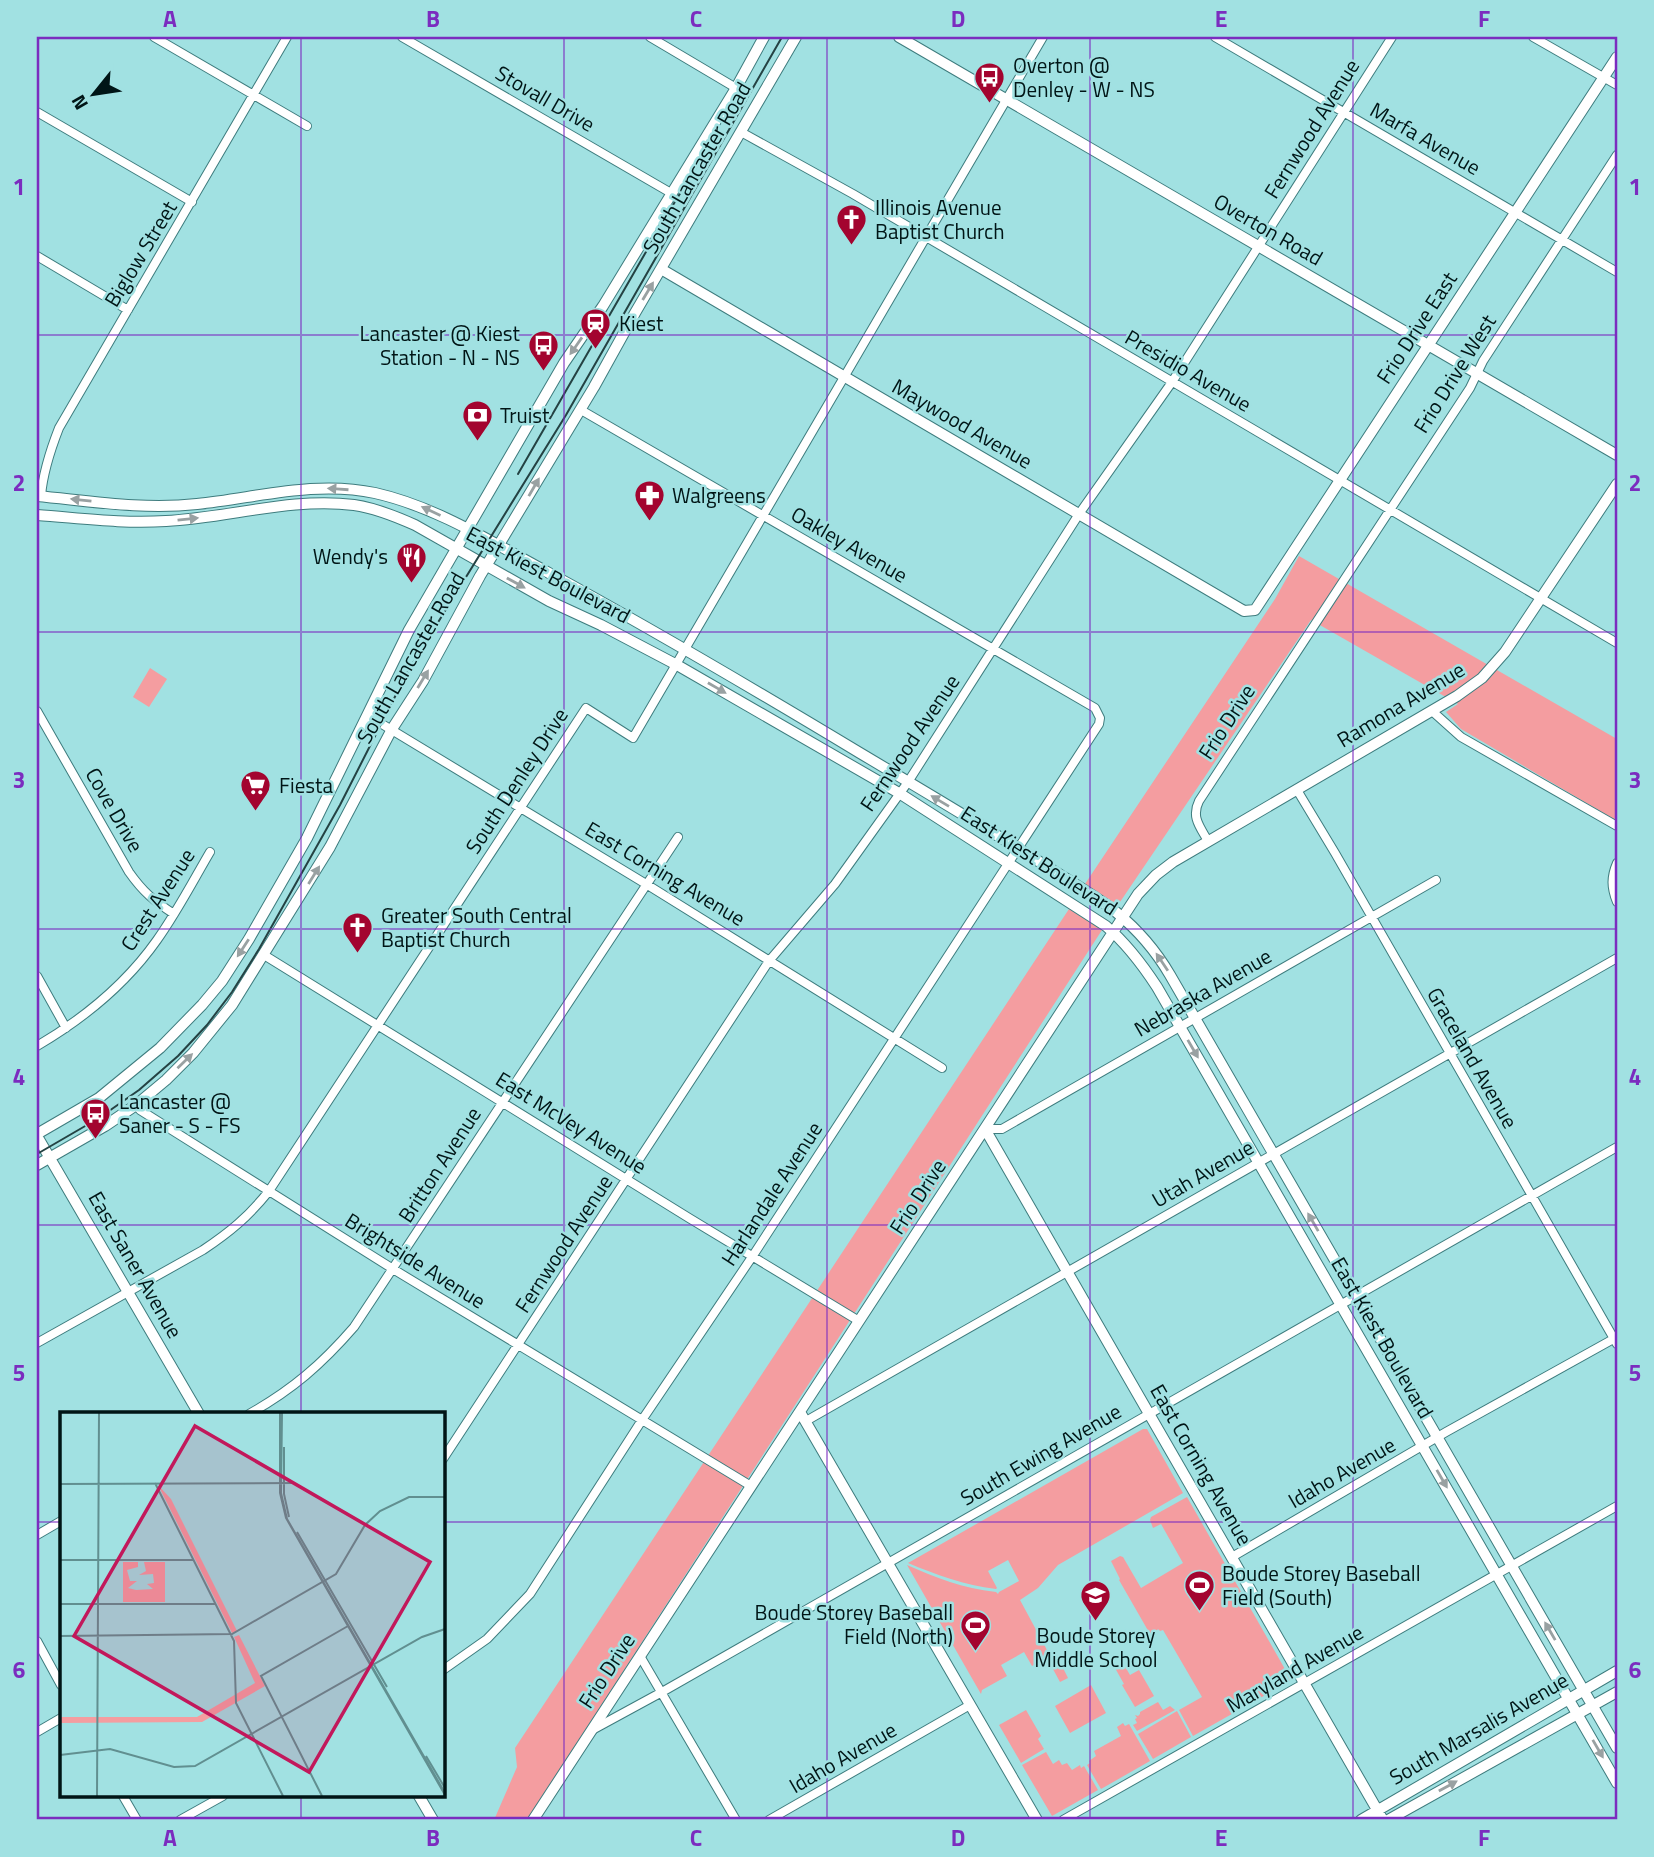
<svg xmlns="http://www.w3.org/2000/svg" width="1654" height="1857" viewBox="0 0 1654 1857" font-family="'Titillium Web',sans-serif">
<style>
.green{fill:#f49da0}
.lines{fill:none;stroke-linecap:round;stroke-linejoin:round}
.street-casing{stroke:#3e7c7e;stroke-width:10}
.secondary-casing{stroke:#3e7c7e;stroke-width:12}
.street{stroke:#fff;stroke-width:8}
.secondary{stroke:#fff;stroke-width:10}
.tram{stroke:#244243;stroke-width:2}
.oneway{fill:#99a1a2}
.grid{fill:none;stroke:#7b2cbf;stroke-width:2;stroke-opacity:0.55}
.labels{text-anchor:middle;stroke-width:5;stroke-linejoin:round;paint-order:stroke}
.poi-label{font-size:21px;fill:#001516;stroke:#a1e1e2;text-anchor:start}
.street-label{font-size:21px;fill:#001516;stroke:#a1e1e2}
.inset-road{fill:none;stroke:#618f90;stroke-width:2}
.view{fill:#c2185b;fill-opacity:0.15;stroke:#c2185b;stroke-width:3.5}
.inset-edge{fill:none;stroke:#001516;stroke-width:3.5}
.neatline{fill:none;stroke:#7b2cbf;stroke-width:2.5}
.grid-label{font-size:23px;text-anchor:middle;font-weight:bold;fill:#7b2cbf}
</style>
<rect width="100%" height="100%" fill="#a1e1e2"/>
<path class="green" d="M 1299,556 L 1617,739 L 1617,821 L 1461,729 L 1446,712 L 1458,704 L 1311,620 L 1118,905 L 1085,884 L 1275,599 Z
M 150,668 L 167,679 L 149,707 L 133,697 Z
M 1069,909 L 1102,930 L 527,1820 L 494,1820 L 517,1767 L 515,1748 Z
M 1143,1429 L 1147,1429 L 1183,1493 L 1058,1565 L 1038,1588 L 1020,1600 L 1054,1663 L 1059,1660 L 1068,1678 L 1060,1682 L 1047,1658 L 1032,1666 L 1024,1652 L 1001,1665 L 1007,1676 L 982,1690 L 981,1694 L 907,1565 C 937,1578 962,1588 996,1592 L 998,1594 L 999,1592 L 1019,1581 L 1008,1560 L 988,1571 L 997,1588 L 996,1589 C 964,1585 937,1575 908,1563 Z
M 1187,1497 L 1290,1678 L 1290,1681 L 1193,1736 L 1179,1710 L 1202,1697 L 1163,1630 L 1160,1631 L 1158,1629 L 1154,1634 L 1152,1632 L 1150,1634 L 1119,1580 L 1120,1579 L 1111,1561 L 1120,1556 L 1123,1557 L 1141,1588 L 1183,1563 L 1161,1524 L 1153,1528 L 1150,1520 L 1151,1517 Z
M 1123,1663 L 1130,1675 L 1139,1670 L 1154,1696 L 1135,1707 L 1122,1685 L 1124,1684 L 1115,1668 Z
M 1091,1685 L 1106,1713 L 1070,1733 L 1055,1706 Z
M 1158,1702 L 1163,1710 L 1170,1706 L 1175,1710 L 1137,1731 L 1133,1725 L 1137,1723 L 1135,1719 L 1137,1718 L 1135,1715 L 1138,1716 L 1140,1714 L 1140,1712 Z
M 1026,1710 L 1041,1736 L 1038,1739 L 1044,1749 L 1021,1763 L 999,1725 Z
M 1177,1711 L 1191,1737 L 1153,1759 L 1138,1734 Z
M 1123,1723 L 1125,1726 L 1129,1724 L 1150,1761 L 1101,1789 L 1087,1765 L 1090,1763 L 1089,1761 L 1096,1756 L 1094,1751 L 1121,1736 L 1117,1727 Z
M 1046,1752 L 1053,1764 L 1059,1760 L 1062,1765 L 1067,1763 L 1072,1770 L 1080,1765 L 1081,1768 L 1084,1766 L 1098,1790 L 1052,1816 L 1022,1765 Z"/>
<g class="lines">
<defs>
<path id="street" d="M 154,37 L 307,126
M 402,37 L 671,193
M 650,37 L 736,88
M 1215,37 L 1617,272
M 1533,37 L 1617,85
M 37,112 L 192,202
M 741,132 L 853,194 L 1617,643
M 37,256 L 128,310
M 41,496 C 43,472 50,451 59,428 L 287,37
M 37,711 L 129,872 C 143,892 154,901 174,914
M 1432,711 L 1461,737 L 1617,826
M 367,715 L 646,884 L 942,1068
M 1297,790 L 1335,853 L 1617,1344
M 1208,841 C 1200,827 1191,817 1199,801 L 1470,388 L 1483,361 L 1617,155
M 1617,863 C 1611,877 1611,887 1617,902
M 264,955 L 689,1218 L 859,1321
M 37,976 L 66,1028
M 37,1046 C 83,1019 126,984 157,940 C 177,912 193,881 210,852
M 136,1105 L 140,1110 L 393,1269 L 751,1486
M 985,1129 L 1002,1129 L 1436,880
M 37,1343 L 203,1250 C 230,1232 248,1217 269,1191 L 586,708 L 633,738 L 1043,37
M 249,1414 C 292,1390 322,1364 354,1327 L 678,837
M 806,1421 L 1617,958
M 443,1459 L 769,961 L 835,884 L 908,782 L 1079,514 L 1172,382 L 1392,37
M 37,1535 L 61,1521
M 1232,1557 L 1446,1432 L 1617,1337
M 37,1641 L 61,1685
M 640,1656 L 736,1820
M 443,1670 L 487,1639 L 530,1594 L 642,1420 L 752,1257 L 1099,724 L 1100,718 L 1095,708 L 581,410
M 594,1729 L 662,1692 L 1617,1147
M 37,1732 L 61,1718
M 123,1796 L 137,1820
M 180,1820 L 223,1796
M 769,1820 L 970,1705
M 1063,1820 L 1617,1506"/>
<path id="secondary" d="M 899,37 L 1617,455
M 661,269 L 1244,611 L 1255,610 L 1617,57
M 37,496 C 90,501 143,510 197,504 C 256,498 315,480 375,493 C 437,507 493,543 549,573 C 654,630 757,691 860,753 C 922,790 985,827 1046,866 C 1070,881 1094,895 1116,912 C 1138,930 1156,951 1170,975 L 1617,1748
M 37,515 C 80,518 123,524 166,521 C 228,518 291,497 354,505 C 375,508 395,516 415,525 L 549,601 L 601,625 L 677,665 L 899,793 L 1106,926 C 1127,944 1142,964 1157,987 L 1617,1783
M 985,1129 L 1383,1820
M 37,1134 L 99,1098 L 160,1048 L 202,1005 L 222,981 L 249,939 L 307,838 L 409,630 L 564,363 L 603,306 L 736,88 L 764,37
M 37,1136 L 199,1414
M 37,1165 L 105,1126 L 136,1105 L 166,1080 L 193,1053 L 232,1005 L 330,847 L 392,729 L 423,681 L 480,576 L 594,387 L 635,313 L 796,37
M 800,1412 L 1037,1820
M 419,1796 L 433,1820
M 533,1820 L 1138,894 L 1156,875 L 1173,862 L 1457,696 L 1482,678 L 1505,652 L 1617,484
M 1361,1820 L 1617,1671
M 1388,1820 L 1617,1692"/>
</defs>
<use href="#street" class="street-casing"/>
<use href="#secondary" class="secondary-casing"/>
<use href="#street" class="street"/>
<use href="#secondary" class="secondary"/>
<path class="tram" d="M 518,474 L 673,205 L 703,156
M 37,1154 L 99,1118 L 139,1090 L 178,1056 L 207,1025 L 232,992 L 259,949 L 340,805 L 408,671 L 566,415 L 782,37"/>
</g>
<defs><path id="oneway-solid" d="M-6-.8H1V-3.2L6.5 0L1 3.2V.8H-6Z" transform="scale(1.75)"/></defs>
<g class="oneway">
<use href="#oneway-solid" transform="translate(648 291) rotate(-59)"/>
<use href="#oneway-solid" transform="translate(576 346) rotate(125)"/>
<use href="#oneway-solid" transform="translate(534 487) rotate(-60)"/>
<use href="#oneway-solid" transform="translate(338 489) rotate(-176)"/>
<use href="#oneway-solid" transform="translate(81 500) rotate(-174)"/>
<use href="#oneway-solid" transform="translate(431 511) rotate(-155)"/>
<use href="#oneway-solid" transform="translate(188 519) rotate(-6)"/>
<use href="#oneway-solid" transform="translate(516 583) rotate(29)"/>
<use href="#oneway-solid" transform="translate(423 679) rotate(-59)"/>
<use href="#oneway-solid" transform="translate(717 688) rotate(30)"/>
<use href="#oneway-solid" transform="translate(940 801) rotate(-149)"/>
<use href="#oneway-solid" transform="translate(314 875) rotate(-58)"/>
<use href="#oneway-solid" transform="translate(243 948) rotate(123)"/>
<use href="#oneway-solid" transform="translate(1162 962) rotate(-124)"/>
<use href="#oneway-solid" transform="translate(1193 1049) rotate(60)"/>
<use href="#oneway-solid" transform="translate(185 1061) rotate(-44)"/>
<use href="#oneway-solid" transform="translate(1313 1222) rotate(-120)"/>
<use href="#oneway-solid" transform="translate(1442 1479) rotate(60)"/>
<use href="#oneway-solid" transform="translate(1550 1631) rotate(-120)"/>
<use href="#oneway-solid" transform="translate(1598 1749) rotate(60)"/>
<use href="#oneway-solid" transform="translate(1448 1786) rotate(-29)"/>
</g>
<path class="grid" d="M 301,37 L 301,1414M 564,37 L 564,1820M 827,37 L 827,1820M 1090,37 L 1090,1820M 1353,37 L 1353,1820M 37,335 L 1617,335M 37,632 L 1617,632M 37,929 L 1617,929M 37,1225 L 1617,1225M 37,1522 L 61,1522M 443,1522 L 1617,1522M 301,1796 L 301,1820"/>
<defs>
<symbol id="bus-pin" viewBox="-11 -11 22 30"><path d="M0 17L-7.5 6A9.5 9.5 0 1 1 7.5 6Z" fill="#a3042f" stroke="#a1e1e2"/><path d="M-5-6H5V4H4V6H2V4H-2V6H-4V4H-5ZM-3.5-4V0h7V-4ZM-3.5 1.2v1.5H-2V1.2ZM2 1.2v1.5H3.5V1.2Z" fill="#fff"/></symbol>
<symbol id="church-pin" viewBox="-11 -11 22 30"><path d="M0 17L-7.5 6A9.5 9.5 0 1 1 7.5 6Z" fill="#a3042f" stroke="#a1e1e2"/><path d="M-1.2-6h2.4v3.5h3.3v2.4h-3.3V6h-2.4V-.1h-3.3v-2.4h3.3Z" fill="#fff"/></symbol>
<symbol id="station-pin" viewBox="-11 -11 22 30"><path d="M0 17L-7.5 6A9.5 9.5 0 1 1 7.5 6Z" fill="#a3042f" stroke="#a1e1e2"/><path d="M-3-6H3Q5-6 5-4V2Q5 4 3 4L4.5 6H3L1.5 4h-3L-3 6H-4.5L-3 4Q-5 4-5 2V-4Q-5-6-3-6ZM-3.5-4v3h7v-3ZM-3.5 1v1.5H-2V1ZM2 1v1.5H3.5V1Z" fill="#fff"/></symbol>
<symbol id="bank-pin" viewBox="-11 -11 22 30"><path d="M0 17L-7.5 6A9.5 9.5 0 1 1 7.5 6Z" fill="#a3042f" stroke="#a1e1e2"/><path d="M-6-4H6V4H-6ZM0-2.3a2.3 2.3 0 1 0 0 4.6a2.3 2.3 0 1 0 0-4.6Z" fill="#fff"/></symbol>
<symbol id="pharmacy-pin" viewBox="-11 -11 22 30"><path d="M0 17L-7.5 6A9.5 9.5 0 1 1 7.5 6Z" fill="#a3042f" stroke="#a1e1e2"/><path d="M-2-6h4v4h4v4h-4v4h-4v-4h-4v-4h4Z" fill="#fff"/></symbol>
<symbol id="restaurant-pin" viewBox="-11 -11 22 30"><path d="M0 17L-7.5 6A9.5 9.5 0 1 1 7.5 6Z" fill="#a3042f" stroke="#a1e1e2"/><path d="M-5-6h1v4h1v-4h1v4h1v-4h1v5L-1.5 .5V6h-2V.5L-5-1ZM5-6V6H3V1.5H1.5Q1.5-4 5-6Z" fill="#fff"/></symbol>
<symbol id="supermarket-pin" viewBox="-11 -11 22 30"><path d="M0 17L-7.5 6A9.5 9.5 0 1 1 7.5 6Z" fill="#a3042f" stroke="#a1e1e2"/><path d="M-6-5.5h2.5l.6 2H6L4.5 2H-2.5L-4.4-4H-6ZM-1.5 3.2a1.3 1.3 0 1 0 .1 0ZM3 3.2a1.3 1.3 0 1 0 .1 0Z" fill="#fff"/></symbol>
<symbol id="stadium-pin" viewBox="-11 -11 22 30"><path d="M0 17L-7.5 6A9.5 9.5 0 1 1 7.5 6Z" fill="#a3042f" stroke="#a1e1e2"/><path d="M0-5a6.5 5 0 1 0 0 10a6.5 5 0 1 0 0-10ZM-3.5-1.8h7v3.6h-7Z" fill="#fff"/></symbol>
<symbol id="school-pin" viewBox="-11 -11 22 30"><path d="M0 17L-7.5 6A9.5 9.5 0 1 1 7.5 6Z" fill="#a3042f" stroke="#a1e1e2"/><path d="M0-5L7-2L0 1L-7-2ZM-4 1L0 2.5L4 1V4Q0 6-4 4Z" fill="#fff"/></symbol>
</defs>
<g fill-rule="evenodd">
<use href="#bus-pin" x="972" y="60" width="35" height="47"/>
<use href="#church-pin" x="834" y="202" width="35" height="47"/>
<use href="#station-pin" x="578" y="306" width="35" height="47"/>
<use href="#bus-pin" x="526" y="328" width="35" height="47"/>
<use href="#bank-pin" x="460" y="398" width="35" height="47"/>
<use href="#pharmacy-pin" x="632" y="478" width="35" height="47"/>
<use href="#restaurant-pin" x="394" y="540" width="35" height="47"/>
<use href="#supermarket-pin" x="238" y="768" width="35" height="47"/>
<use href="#church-pin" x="340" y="910" width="35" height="47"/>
<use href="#bus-pin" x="78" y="1096" width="35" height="47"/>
<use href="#stadium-pin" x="1182" y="1568" width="35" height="47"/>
<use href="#school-pin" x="1078" y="1578" width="35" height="47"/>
<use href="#stadium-pin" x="958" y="1608" width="35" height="47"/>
</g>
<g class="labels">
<g class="poi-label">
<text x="1013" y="73">Overton @<tspan x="1013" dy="24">Denley - W - NS</tspan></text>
<text x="875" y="215">Illinois Avenue<tspan x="875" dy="24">Baptist Church</tspan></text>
<text x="619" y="331">Kiest</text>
<text x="520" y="341" text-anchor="end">Lancaster @ Kiest<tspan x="520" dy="24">Station - N - NS</tspan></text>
<text x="500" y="423">Truist</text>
<text x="672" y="503">Walgreens</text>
<text x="388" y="564" text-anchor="end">Wendy's</text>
<text x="279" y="793">Fiesta</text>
<text x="381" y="923">Greater South Central<tspan x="381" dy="24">Baptist Church</tspan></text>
<text x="119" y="1109">Lancaster @<tspan x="119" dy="24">Saner - S - FS</tspan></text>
<text x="1222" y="1581">Boude Storey Baseball<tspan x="1222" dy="24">Field (South)</tspan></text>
<text x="953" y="1620" text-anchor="end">Boude Storey Baseball<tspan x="953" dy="24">Field (North)</tspan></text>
<text x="1096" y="1643" text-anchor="middle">Boude Storey<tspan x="1096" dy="24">Middle School</tspan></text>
</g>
<g class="street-label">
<text transform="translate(545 99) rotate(30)" y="7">Stovall Drive</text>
<text transform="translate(1312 129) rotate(-58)" y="7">Fernwood Avenue</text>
<text transform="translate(1425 139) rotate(30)" y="7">Marfa Avenue</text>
<text transform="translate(697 168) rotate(-60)" y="7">South Lancaster Road</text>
<text transform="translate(1268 230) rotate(30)" y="7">Overton Road</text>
<text transform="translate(141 254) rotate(-59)" y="7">Biglow Street</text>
<text transform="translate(1417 328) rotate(-57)" y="7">Frio Drive East</text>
<text transform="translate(1188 371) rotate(30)" y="7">Presidio Avenue</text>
<text transform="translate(1455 374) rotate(-58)" y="7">Frio Drive West</text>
<text transform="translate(962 424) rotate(30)" y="7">Maywood Avenue</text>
<text transform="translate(849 545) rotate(30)" y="7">Oakley Avenue</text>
<text transform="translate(548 575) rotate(28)" y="7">East Kiest Boulevard</text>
<text transform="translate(411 658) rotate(-60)" y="7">South Lancaster Road</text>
<text transform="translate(1401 705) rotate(-31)" y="7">Ramona Avenue</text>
<text transform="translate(1227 722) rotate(-57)" y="7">Frio Drive</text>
<text transform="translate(910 743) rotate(-56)" y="7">Fernwood Avenue</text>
<text transform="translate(517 781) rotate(-57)" y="7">South Denley Drive</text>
<text transform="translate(114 810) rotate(60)" y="7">Cove Drive</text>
<text transform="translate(1039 861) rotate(33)" y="7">East Kiest Boulevard</text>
<text transform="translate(665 874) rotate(31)" y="7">East Corning Avenue</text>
<text transform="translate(158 900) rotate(-57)" y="7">Crest Avenue</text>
<text transform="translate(1203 993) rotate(-30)" y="7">Nebraska Avenue</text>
<text transform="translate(1472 1058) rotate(60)" y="7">Graceland Avenue</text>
<text transform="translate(571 1123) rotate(32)" y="7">East McVey Avenue</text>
<text transform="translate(440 1165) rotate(-57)" y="7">Britton Avenue</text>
<text transform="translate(1203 1174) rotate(-30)" y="7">Utah Avenue</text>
<text transform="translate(772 1194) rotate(-57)" y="7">Harlandale Avenue</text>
<text transform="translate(918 1197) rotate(-57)" y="7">Frio Drive</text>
<text transform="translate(564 1244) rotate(-57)" y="7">Fernwood Avenue</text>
<text transform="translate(415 1261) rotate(32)" y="7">Brightside Avenue</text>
<text transform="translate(135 1265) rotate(60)" y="7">East Saner Avenue</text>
<text transform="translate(1382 1338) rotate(60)" y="7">East Kiest Boulevard</text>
<text transform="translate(1041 1455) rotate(-30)" y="7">South Ewing Avenue</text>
<text transform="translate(1201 1465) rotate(60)" y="7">East Corning Avenue</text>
<text transform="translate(1342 1473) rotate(-30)" y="7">Idaho Avenue</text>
<text transform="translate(1295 1669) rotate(-30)" y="7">Maryland Avenue</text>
<text transform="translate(607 1671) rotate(-57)" y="7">Frio Drive</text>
<text transform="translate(1479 1729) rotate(-30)" y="7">South Marsalis Avenue</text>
<text transform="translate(843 1758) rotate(-30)" y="7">Idaho Avenue</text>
</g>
</g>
<g transform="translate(60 1412)">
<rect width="385" height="385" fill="#a1e1e2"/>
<path d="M 98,73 L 111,87 L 177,219 L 172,221 ZM 63,150 L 78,150 L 78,155 L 67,158 L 70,169 L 77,169 L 68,176 L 76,178 L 93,177 L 87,172 L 94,171 L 93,162 L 79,163 L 86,159 L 84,150 L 105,150 L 105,190 L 63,190 ZM 179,223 L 205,274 L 142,310 L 0,311 L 0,305 L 137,305 L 195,271 L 174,225 Z" fill="#f49da0"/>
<path class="inset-road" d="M 220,1 L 220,81 L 226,106 L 385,383M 222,1 L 221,81 L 227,107 L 385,381M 224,35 L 224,82 L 229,105M 95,71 L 174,229 L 176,291 L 223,384M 0,72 L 235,71M 237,120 L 327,275M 0,148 L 133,148M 0,192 L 155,192M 0,224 L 172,222 L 276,162 L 305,113 L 320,99 L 349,85 L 385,85M 0,343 L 50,337 L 114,355 L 135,354 L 362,225 L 385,217M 366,344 L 385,376M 37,384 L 39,1M 262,384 L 201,264 L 288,214"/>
<path class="view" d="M 135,14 L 370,150 L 249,360 L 14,224 Z"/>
<rect width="385" height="385" class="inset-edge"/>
</g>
<rect width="1654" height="1857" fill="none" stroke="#a1e1e2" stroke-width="77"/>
<g transform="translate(94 94) rotate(240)" stroke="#a1e1e2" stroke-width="5" paint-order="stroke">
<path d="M0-5L12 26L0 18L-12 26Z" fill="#001516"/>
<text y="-10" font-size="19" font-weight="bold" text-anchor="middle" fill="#001516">N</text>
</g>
<rect x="38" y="38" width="1578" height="1780" class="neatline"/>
<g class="grid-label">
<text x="170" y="27">A</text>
<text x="433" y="27">B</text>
<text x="696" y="27">C</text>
<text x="958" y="27">D</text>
<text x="1221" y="27">E</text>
<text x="1484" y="27">F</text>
<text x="19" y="195">1</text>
<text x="1635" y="195">1</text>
<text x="19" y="491">2</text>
<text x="1635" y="491">2</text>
<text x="19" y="788">3</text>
<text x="1635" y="788">3</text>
<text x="19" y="1085">4</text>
<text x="1635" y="1085">4</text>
<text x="19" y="1381">5</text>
<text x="1635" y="1381">5</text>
<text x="19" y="1678">6</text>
<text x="1635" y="1678">6</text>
<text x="170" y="1846">A</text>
<text x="433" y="1846">B</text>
<text x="696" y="1846">C</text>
<text x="958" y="1846">D</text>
<text x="1221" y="1846">E</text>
<text x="1484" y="1846">F</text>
</g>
</svg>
